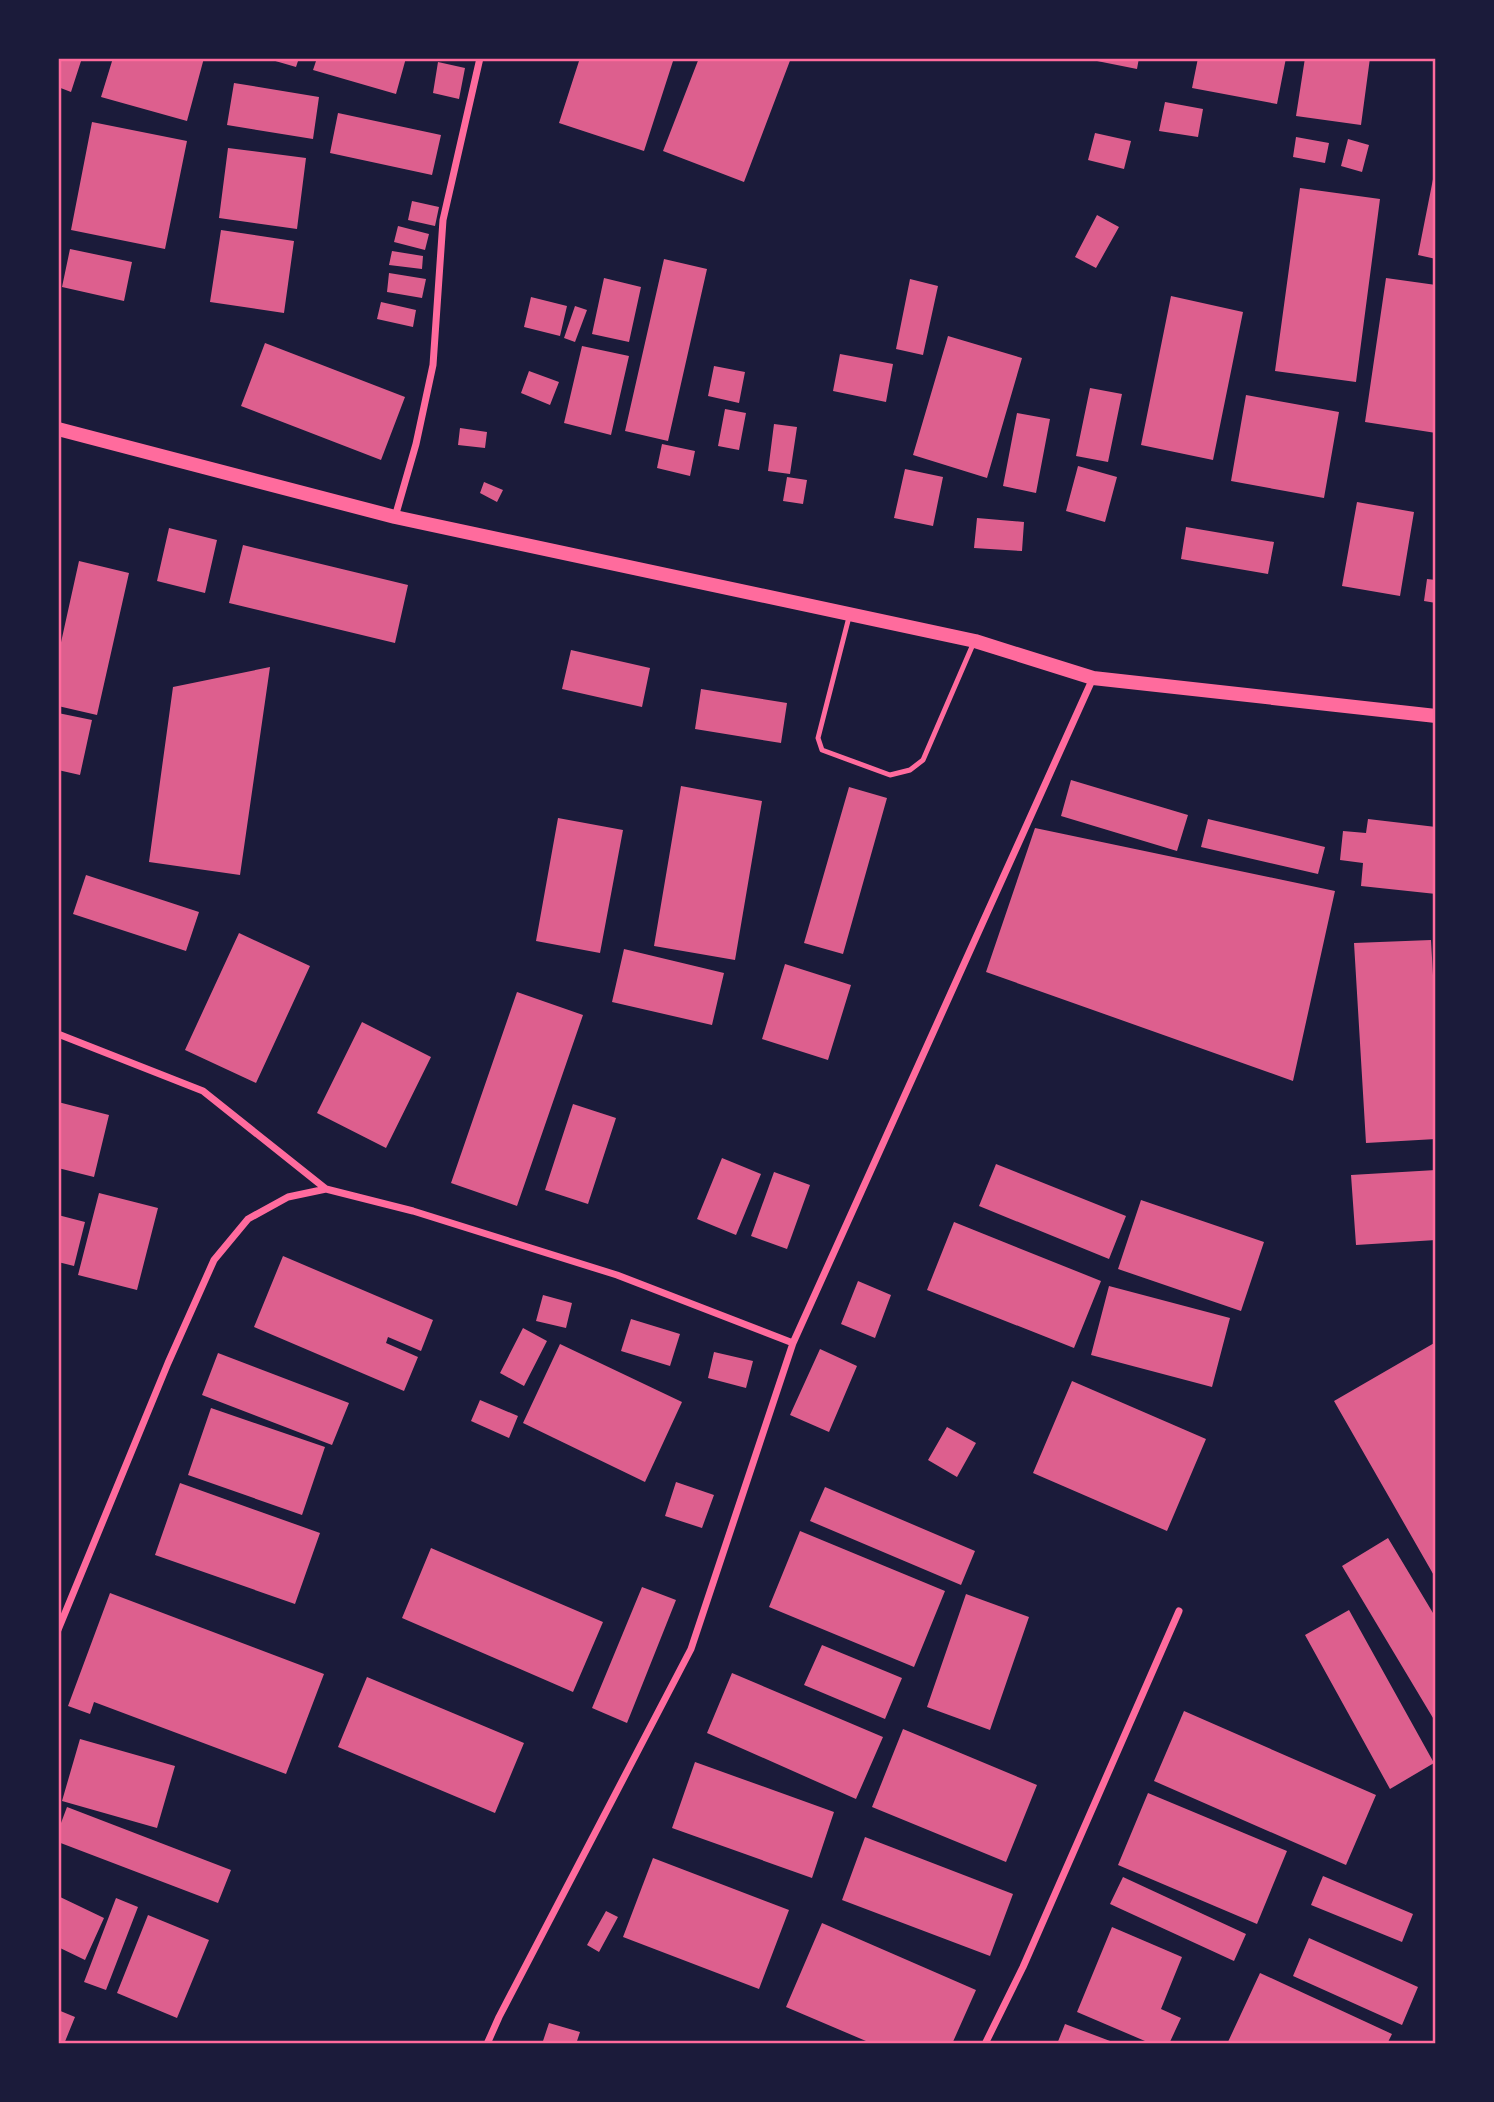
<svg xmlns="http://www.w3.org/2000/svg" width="1494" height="2102" viewBox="0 0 1494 2102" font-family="Roboto,sans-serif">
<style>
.building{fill:#dd5f8e}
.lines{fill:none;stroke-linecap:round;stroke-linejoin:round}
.service{stroke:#ff6b9d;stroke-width:5}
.minor{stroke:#ff6b9d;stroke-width:7}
.secondary{stroke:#ff6b9d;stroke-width:14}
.neatline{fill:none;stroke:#ff6b9d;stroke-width:2.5}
</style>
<rect width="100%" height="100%" fill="#1b1b3a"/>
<path class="building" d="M 58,58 L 82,58 L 71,92 L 58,87 Z
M 113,58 L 204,58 L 187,121 L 101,97 Z
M 265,58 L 299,58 L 296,67 Z
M 317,58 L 406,58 L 396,94 L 313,70 Z
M 580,58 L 674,58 L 644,151 L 559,123 Z
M 699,58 L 791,58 L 744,182 L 663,151 Z
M 1082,58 L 1139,58 L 1137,69 Z
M 1198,58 L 1286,58 L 1277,104 L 1192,88 Z
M 1305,58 L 1370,58 L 1361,125 L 1296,116 Z
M 438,62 L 465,68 L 459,99 L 433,93 Z
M 234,83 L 319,97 L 313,139 L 227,125 Z
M 1165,102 L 1203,109 L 1198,137 L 1159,131 Z
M 338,113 L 441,135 L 432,175 L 330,153 Z
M 92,122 L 187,141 L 165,249 L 71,230 Z
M 1095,133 L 1131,141 L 1124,169 L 1088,160 Z
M 1296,137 L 1329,143 L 1325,163 L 1293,157 Z
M 1348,139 L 1369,145 L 1362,172 L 1341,166 Z
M 228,148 L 306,158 L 297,229 L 219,218 Z
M 1435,169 L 1436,169 L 1436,259 L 1418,255 Z
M 1300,188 L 1380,199 L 1356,382 L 1275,371 Z
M 412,201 L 439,207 L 435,226 L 408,220 Z
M 1097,215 L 1119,227 L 1096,268 L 1075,257 Z
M 398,226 L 429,234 L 425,250 L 394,242 Z
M 221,230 L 294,241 L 284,313 L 210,302 Z
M 70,249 L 132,262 L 124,301 L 62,287 Z
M 392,251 L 423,256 L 422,269 L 389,265 Z
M 664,259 L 707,269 L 668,441 L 625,431 Z
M 389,273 L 426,279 L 422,298 L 387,292 Z
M 604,278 L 641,287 L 629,342 L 592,334 Z
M 1386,278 L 1436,285 L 1436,433 L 1365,422 Z
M 910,279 L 938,286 L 923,355 L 896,349 Z
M 1171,296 L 1243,312 L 1213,460 L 1141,445 Z
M 531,297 L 567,306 L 560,336 L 524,327 Z
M 381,302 L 416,310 L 413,327 L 377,319 Z
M 575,306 L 587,310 L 575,342 L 564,338 Z
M 948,336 L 1022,358 L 987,478 L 913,455 Z
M 265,343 L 405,397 L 381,460 L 241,406 Z
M 582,346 L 629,356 L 611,435 L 564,423 Z
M 840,354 L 893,364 L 886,402 L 833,391 Z
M 714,366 L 745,372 L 739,403 L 708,396 Z
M 529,371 L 559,382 L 550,405 L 521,393 Z
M 1090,388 L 1122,394 L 1108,462 L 1076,456 Z
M 1246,395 L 1339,412 L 1324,498 L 1231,481 Z
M 725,409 L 746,413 L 739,450 L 718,446 Z
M 1017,413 L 1050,419 L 1036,493 L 1003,486 Z
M 774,424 L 797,427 L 790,474 L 768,471 Z
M 460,428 L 487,432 L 485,448 L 458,445 Z
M 662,444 L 695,451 L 690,476 L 657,468 Z
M 1078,466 L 1117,477 L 1105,522 L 1066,511 Z
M 905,469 L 943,477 L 933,526 L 894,518 Z
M 787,477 L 807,480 L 803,504 L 783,501 Z
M 484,482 L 503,490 L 497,502 L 480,493 Z
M 1357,502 L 1414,512 L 1400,596 L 1342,586 Z
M 977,518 L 1024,522 L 1022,551 L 974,548 Z
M 1186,527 L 1274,542 L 1268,574 L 1181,559 Z
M 169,528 L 217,540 L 205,593 L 157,581 Z
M 243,545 L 408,585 L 395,643 L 229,603 Z
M 79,561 L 129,573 L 97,715 L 58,706 L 58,656 Z
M 1427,579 L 1436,580 L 1436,603 L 1424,601 Z
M 571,650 L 650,668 L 642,707 L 562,689 Z
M 270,667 L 240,875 L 149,862 L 173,687 Z
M 701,689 L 787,703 L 781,743 L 695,729 Z
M 58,713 L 92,720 L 80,775 L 58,770 Z
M 1071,780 L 1188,815 L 1177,851 L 1061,816 Z
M 681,786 L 762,801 L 735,960 L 654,946 Z
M 849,787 L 887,798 L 843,954 L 804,943 Z
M 558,818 L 623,830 L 600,953 L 536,941 Z
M 1208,819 L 1325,847 L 1318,874 L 1201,847 Z
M 1368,819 L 1436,827 L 1436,894 L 1361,886 L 1363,863 L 1340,860 L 1343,831 L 1366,833 Z
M 1035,828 L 1335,891 L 1293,1081 L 986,972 Z
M 86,875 L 199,912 L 186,951 L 73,914 Z
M 239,933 L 310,966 L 256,1083 L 185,1050 Z
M 1431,940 L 1436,1028 L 1436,1139 L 1366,1143 L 1354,943 Z
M 624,949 L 724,973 L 712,1025 L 612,1002 Z
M 785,964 L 851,985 L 828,1060 L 762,1039 Z
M 517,992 L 583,1015 L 517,1206 L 451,1183 Z
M 362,1022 L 431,1057 L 386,1148 L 317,1113 Z
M 58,1102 L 109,1115 L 94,1177 L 58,1168 Z
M 573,1104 L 616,1118 L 588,1204 L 545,1190 Z
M 722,1158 L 761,1174 L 736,1235 L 697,1219 Z
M 996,1164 L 1126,1216 L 1109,1259 L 979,1206 Z
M 1436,1170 L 1436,1240 L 1356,1245 L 1351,1175 Z
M 774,1172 L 810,1185 L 787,1249 L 751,1236 Z
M 99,1193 L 158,1208 L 137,1290 L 78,1275 Z
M 1141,1200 L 1264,1242 L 1241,1311 L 1118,1269 Z
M 58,1215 L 85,1222 L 74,1266 L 58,1262 Z
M 954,1222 L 1101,1281 L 1074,1348 L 927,1290 Z
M 283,1256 L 433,1320 L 421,1351 L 388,1337 L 386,1343 L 418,1357 L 404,1391 L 254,1327 Z
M 858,1281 L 891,1295 L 875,1338 L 841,1324 Z
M 1109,1286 L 1230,1318 L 1212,1387 L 1091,1355 Z
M 543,1295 L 572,1303 L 566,1328 L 536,1321 Z
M 631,1319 L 680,1334 L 670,1366 L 621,1351 Z
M 523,1328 L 547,1341 L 524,1386 L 500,1373 Z
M 1436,1342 L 1436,1579 L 1334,1401 Z
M 560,1344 L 682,1402 L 645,1482 L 523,1423 Z
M 820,1349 L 857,1366 L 829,1432 L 790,1415 Z
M 714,1352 L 753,1361 L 746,1388 L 708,1378 Z
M 218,1353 L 349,1403 L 332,1445 L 202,1395 Z
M 1072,1381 L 1206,1439 L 1167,1531 L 1033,1473 Z
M 480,1400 L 518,1416 L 509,1438 L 471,1421 Z
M 211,1408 L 325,1447 L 302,1515 L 188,1475 Z
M 947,1427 L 976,1443 L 957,1477 L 928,1460 Z
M 676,1482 L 714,1495 L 702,1528 L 665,1516 Z
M 180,1483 L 320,1533 L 295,1604 L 155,1555 Z
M 825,1487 L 975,1551 L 961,1585 L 810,1521 Z
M 800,1531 L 945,1591 L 914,1667 L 769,1607 Z
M 1388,1538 L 1436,1618 L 1436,1723 L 1342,1566 Z
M 431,1548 L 603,1622 L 573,1692 L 402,1618 Z
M 642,1587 L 676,1600 L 627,1723 L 592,1708 Z
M 110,1593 L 324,1674 L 286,1774 L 94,1702 L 90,1714 L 68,1706 Z
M 966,1594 L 1029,1617 L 990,1730 L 927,1707 Z
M 1349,1610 L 1434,1763 L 1390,1789 L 1305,1635 Z
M 822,1645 L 902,1678 L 885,1719 L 804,1685 Z
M 732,1673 L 883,1737 L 856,1799 L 707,1733 Z
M 367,1677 L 524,1743 L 495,1813 L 338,1747 Z
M 1184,1711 L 1376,1795 L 1346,1865 L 1154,1781 Z
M 903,1729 L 1037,1785 L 1006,1862 L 872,1807 Z
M 80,1739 L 175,1766 L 157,1828 L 62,1801 Z
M 695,1762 L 834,1812 L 812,1878 L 672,1828 Z
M 1148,1793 L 1287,1851 L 1257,1924 L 1118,1865 Z
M 67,1807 L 231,1870 L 218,1903 L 58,1842 L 58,1831 Z
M 865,1837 L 1013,1894 L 990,1956 L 842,1900 Z
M 653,1858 L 789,1910 L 759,1989 L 623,1937 Z
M 1323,1876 L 1413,1914 L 1402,1942 L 1311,1905 Z
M 1123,1877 L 1246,1934 L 1234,1961 L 1110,1904 Z
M 58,1896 L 104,1918 L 85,1960 L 58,1947 Z
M 116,1898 L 138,1907 L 106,1990 L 84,1982 Z
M 606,1911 L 618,1917 L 599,1952 L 587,1945 Z
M 148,1915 L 209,1940 L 177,2018 L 117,1993 Z
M 822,1923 L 976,1990 L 952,2044 L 873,2044 L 786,2007 Z
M 1112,1927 L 1182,1957 L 1161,2009 L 1181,2018 L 1169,2044 L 1152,2044 L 1077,2012 Z
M 1309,1938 L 1418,1987 L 1402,2025 L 1293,1976 Z
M 1260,1973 L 1392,2034 L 1387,2044 L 1227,2044 Z
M 58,2010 L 75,2017 L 64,2044 L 58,2044 Z
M 549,2023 L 580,2032 L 576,2044 L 542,2044 Z
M 1065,2024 L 1118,2044 L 1057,2044 Z"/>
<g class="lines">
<path class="service" d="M 849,617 L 818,738 L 822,750 L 890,775 L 910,770 L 923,760 L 974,642"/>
<path class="minor" d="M 395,517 L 416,444 L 433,365 L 443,220 L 480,58
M 58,1034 L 203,1091 L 326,1189
M 58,1630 L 168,1363 L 214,1260 L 248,1219 L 288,1197 L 326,1189 L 413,1211 L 617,1275 L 793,1343
M 487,2044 L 499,2017 L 691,1649 L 793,1343 L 1093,678
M 985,2044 L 1023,1967 L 1179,1611"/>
<path class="secondary" d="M 58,429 L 395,517 L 975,641 L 1093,678 L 1436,716"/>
</g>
<rect width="1494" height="2102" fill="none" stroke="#1b1b3a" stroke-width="119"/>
<rect x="60" y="60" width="1374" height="1982" class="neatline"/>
</svg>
